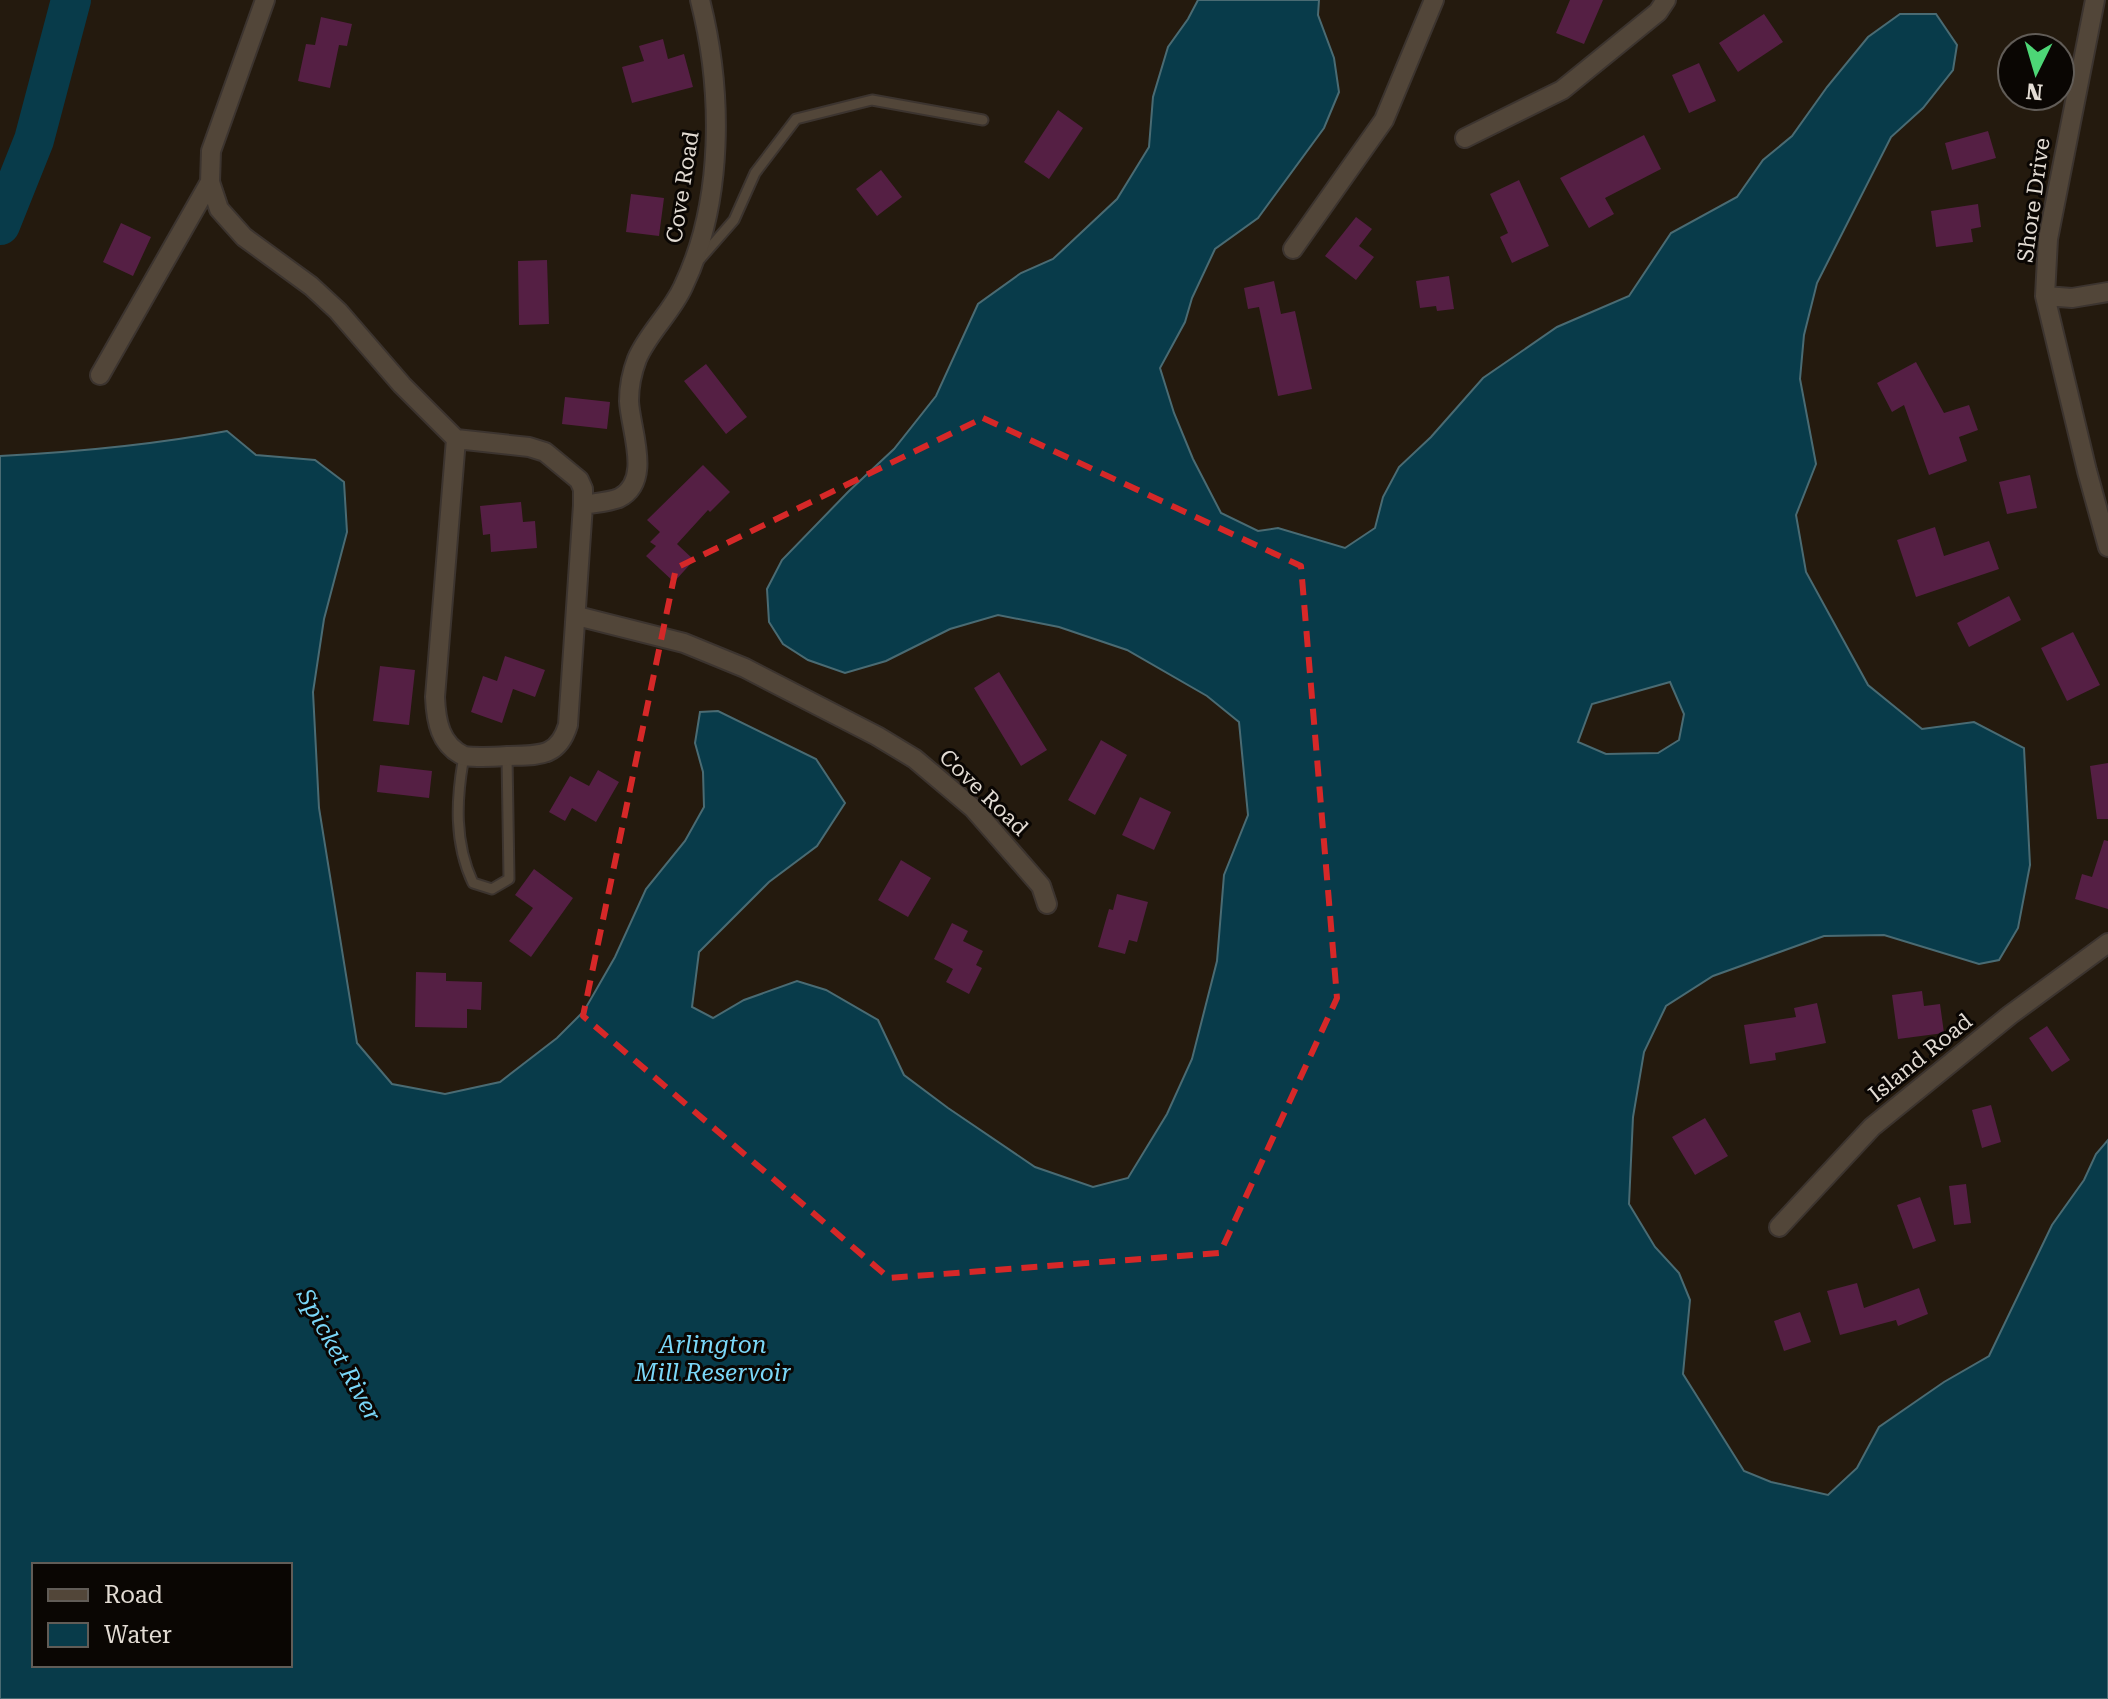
<svg xmlns="http://www.w3.org/2000/svg" width="2108" height="1699" viewBox="0 0 2108 1699" font-family="'Roboto Serif',serif">
<style>
.water{fill:#083b4a;stroke:#4a6b73;stroke-width:2;fill-rule:evenodd}
.lines{fill:none;stroke-linecap:round;stroke-linejoin:round}
.river{stroke:#083b4a;stroke-width:40}
.building{fill:#551f44}
.lane-casing{stroke:#3c342f;stroke-width:13}
.street-casing{stroke:#3c342f;stroke-width:22}
.lane{stroke:#524639;stroke-width:9}
.street{stroke:#524639;stroke-width:18}
.marked{fill:none;stroke:#d62828;stroke-width:6;stroke-dasharray:16 10;stroke-linejoin:round}
.labels{text-anchor:middle;stroke-width:6;stroke-linejoin:round;paint-order:stroke}
.street-label{font-size:22px;fill:#e3dcd4;stroke:#0a0603}
.water-label{font-size:24px;font-style:italic;fill:#7ad7f8;stroke:#0a0603}
</style>
<rect width="100%" height="100%" fill="#241a0e"/>
<path class="water" d="M 1198,0 L 1319,0 L 1318,15 L 1334,58 L 1339,92 L 1324,128 L 1258,218 L 1215,249 L 1192,298 L 1185,322 L 1160,368 L 1174,413 L 1193,459 L 1221,513 L 1258,531 L 1278,528 L 1345,548 L 1375,528 L 1383,497 L 1399,467 L 1431,437 L 1483,378 L 1557,327 L 1629,296 L 1671,233 L 1737,197 L 1763,160 L 1792,136 L 1827,87 L 1868,37 L 1900,14 L 1936,14 L 1957,45 L 1953,70 L 1923,108 L 1891,137 L 1817,283 L 1804,335 L 1800,379 L 1816,464 L 1796,515 L 1806,572 L 1868,685 L 1922,729 L 1974,722 L 2024,748 L 2030,865 L 2018,928 L 1999,960 L 1979,964 L 1884,935 L 1824,936 L 1713,976 L 1666,1006 L 1644,1052 L 1633,1117 L 1629,1204 L 1655,1247 L 1679,1273 L 1690,1300 L 1683,1374 L 1744,1471 L 1771,1482 L 1828,1495 L 1857,1468 L 1879,1427 L 1944,1382 L 1989,1356 L 2052,1225 L 2084,1180 L 2096,1154 L 2108,1140 L 2108,1699 L 0,1699 L 0,456 C 77,452 152,445 227,431 L 256,455 L 315,460 L 344,482 L 347,532 L 324,619 L 313,692 L 319,808 L 357,1043 L 392,1084 L 445,1094 L 500,1082 L 557,1038 L 584,1011 L 615,957 L 646,889 L 685,841 L 704,807 L 703,772 L 695,743 L 700,712 L 718,711 L 816,759 L 845,803 L 817,846 L 769,882 L 699,952 L 692,1007 L 713,1018 L 744,1000 L 797,981 L 826,990 L 878,1020 L 904,1075 L 948,1108 L 1035,1167 L 1093,1187 L 1128,1178 L 1167,1114 L 1192,1059 L 1217,961 L 1224,875 L 1248,815 L 1239,722 L 1207,696 L 1127,650 L 1059,627 L 998,615 L 950,629 L 886,661 L 845,673 L 808,660 L 783,644 L 769,622 L 767,589 L 782,560 L 848,492 L 894,449 L 936,396 L 978,304 L 1021,273 L 1053,259 L 1117,199 L 1149,147 L 1153,97 L 1168,47 L 1188,19 ZM 1670,682 L 1684,714 L 1679,740 L 1658,753 L 1606,754 L 1578,742 L 1592,704 ZM 34,1565 L 290,1565 L 290,1665 L 34,1665 Z"/>
<g class="lines">
<path class="river" d="M 0,225 L 34,140 L 71,0"/>
</g>
<path class="building" d="M 1570,0 L 1603,0 L 1584,44 L 1556,33 Z
M 1764,14 L 1783,42 L 1738,72 L 1719,43 Z
M 321,17 L 352,24 L 347,46 L 339,45 L 330,88 L 298,81 L 306,44 L 315,45 Z
M 663,39 L 668,59 L 684,54 L 693,87 L 632,103 L 622,67 L 644,61 L 639,46 Z
M 1699,63 L 1716,101 L 1689,113 L 1672,75 Z
M 1058,110 L 1083,128 L 1049,179 L 1024,162 Z
M 1988,131 L 1996,158 L 1952,170 L 1945,143 Z
M 1644,135 L 1661,169 L 1605,198 L 1614,214 L 1589,228 L 1560,178 Z
M 881,170 L 902,197 L 877,216 L 856,189 Z
M 1519,180 L 1549,246 L 1512,263 L 1500,237 L 1508,233 L 1490,194 Z
M 631,194 L 664,198 L 659,236 L 626,232 Z
M 1978,204 L 1981,227 L 1971,229 L 1973,242 L 1936,247 L 1931,211 Z
M 1356,217 L 1372,229 L 1359,246 L 1374,257 L 1356,280 L 1325,256 Z
M 121,223 L 151,237 L 133,276 L 103,262 Z
M 547,260 L 549,324 L 519,325 L 518,261 Z
M 1449,276 L 1454,309 L 1437,311 L 1436,306 L 1420,308 L 1416,281 Z
M 1274,281 L 1281,314 L 1295,311 L 1312,389 L 1278,396 L 1259,307 L 1248,309 L 1244,288 Z
M 1916,362 L 1944,413 L 1969,405 L 1978,430 L 1959,437 L 1967,461 L 1929,475 L 1904,405 L 1892,412 L 1877,383 Z
M 706,364 L 747,417 L 726,434 L 684,381 Z
M 565,397 L 610,402 L 607,429 L 562,424 Z
M 703,465 L 730,492 L 710,512 L 708,510 L 677,544 L 694,560 L 674,582 L 646,556 L 656,546 L 650,542 L 660,532 L 647,520 Z
M 2030,475 L 2037,508 L 2007,514 L 1999,482 Z
M 521,502 L 523,522 L 535,521 L 537,548 L 491,552 L 490,534 L 483,535 L 480,506 Z
M 1935,527 L 1944,556 L 1989,541 L 1999,569 L 1916,597 L 1897,540 Z
M 2009,596 L 2021,620 L 1969,647 L 1957,623 Z
M 2073,632 L 2100,685 L 2067,701 L 2041,648 Z
M 505,656 L 545,670 L 535,697 L 513,689 L 502,723 L 471,712 L 483,676 L 497,681 Z
M 380,666 L 415,670 L 409,725 L 373,721 Z
M 999,672 L 1047,750 L 1021,766 L 974,688 Z
M 1101,740 L 1127,755 L 1095,815 L 1068,800 Z
M 2108,763 L 2108,819 L 2097,819 L 2090,766 Z
M 380,765 L 432,771 L 429,798 L 377,792 Z
M 598,770 L 619,782 L 596,822 L 572,808 L 565,821 L 549,812 L 570,776 L 589,786 Z
M 1140,797 L 1171,812 L 1154,850 L 1122,835 Z
M 2104,840 L 2108,841 L 2108,909 L 2075,899 L 2082,874 L 2092,877 Z
M 901,860 L 931,878 L 908,917 L 878,900 Z
M 534,869 L 573,898 L 531,957 L 509,941 L 533,908 L 515,895 Z
M 1117,894 L 1148,902 L 1137,942 L 1129,940 L 1125,954 L 1098,947 L 1109,909 L 1113,910 Z
M 952,923 L 968,931 L 963,941 L 983,951 L 976,965 L 982,968 L 969,994 L 946,982 L 953,969 L 934,959 Z
M 416,972 L 446,973 L 446,981 L 482,982 L 481,1010 L 467,1009 L 467,1028 L 415,1027 Z
M 1922,991 L 1924,1006 L 1940,1004 L 1944,1033 L 1898,1039 L 1892,995 Z
M 1817,1003 L 1826,1043 L 1775,1053 L 1776,1060 L 1750,1064 L 1744,1025 L 1796,1017 L 1794,1008 Z
M 2047,1026 L 2070,1060 L 2052,1072 L 2029,1038 Z
M 1991,1105 L 2001,1142 L 1982,1148 L 1972,1110 Z
M 1705,1118 L 1728,1156 L 1695,1175 L 1672,1137 Z
M 1966,1184 L 1971,1223 L 1954,1225 L 1949,1186 Z
M 1920,1197 L 1936,1241 L 1913,1249 L 1897,1205 Z
M 1857,1283 L 1864,1308 L 1919,1288 L 1928,1314 L 1898,1326 L 1896,1320 L 1840,1335 L 1827,1291 Z
M 1800,1312 L 1811,1342 L 1784,1351 L 1774,1321 Z"/>
<g class="lines">
<defs>
<path id="lane" d="M 700,259 L 734,220 L 755,173 L 796,119 L 872,100 L 983,120
M 464,756 C 456,799 454,843 473,883 L 492,889 L 509,879 L 507,756"/>
<path id="street" d="M 265,0 L 211,151 L 210,182 L 219,209 L 244,237 L 311,286 L 338,311 L 402,385 L 456,439 L 529,447 L 545,452 L 579,480 L 583,489 L 583,505
M 2095,0 L 2048,239 L 2045,296 L 2087,471 L 2108,547
M 1465,138 L 1562,90 L 1658,12 L 1666,0
M 1293,249 L 1384,120 L 1434,0
M 2045,296 L 2072,298 L 2108,292
M 100,375 L 210,182
M 456,439 L 435,697 C 436,721 440,745 464,756 C 479,758 493,757 508,756 C 538,755 558,758 568,725 L 583,505 C 594,503 609,502 619,498 C 653,481 630,429 629,401 C 629,388 632,372 637,359 C 648,333 671,313 683,287 C 724,202 723,90 700,0
M 577,616 L 684,643 L 745,668 L 877,736 L 915,759 L 973,808 L 1041,886 L 1047,904
M 1779,1227 L 1872,1127 L 2010,1015 L 2108,943"/>
</defs>
<use href="#lane" class="lane-casing"/>
<use href="#street" class="street-casing"/>
<use href="#lane" class="lane"/>
<use href="#street" class="street"/>
</g>
<path class="marked" d="M 983,418 L 1301,566 L 1337,998 L 1220,1253 L 889,1278 L 583,1016 L 676,568 Z"/>
<g class="labels">
<g class="street-label">
<text transform="translate(682 187) rotate(-81)" y="8">Cove Road</text>
<text transform="translate(2033 200) rotate(-82)" y="8">Shore Drive</text>
<text transform="translate(984 792) rotate(44)" y="8">Cove Road</text>
<text transform="translate(1920 1057) rotate(-39)" y="8">Island Road</text>
</g>
<g class="water-label">
<text x="713" y="1353">Arlington<tspan x="713" dy="28">Mill Reservoir</tspan></text>
<text transform="translate(339 1355) rotate(61)" y="8">Spicket River</text>
</g>
</g>
<rect x="32" y="1563" width="260" height="104" fill="#0a0603" stroke="#615c57" stroke-width="2"/>
<rect x="48" y="1589" width="40" height="12" fill="#524639" stroke="#615c57" stroke-width="2"/>
<text x="104" y="1603" font-size="24" fill="#e3dcd4">Road</text>
<rect x="48" y="1623" width="40" height="24" fill="#083b4a" stroke="#615c57" stroke-width="2"/>
<text x="104" y="1643" font-size="24" fill="#e3dcd4">Water</text>
<g transform="translate(2036 72) rotate(185)"><circle r="38" fill="#0a0603" stroke="#615c57" stroke-width="2"/>
<path d="M0-6L14 30L0 20L-14 30Z" fill="#4dd676"/>
<text y="-12" font-size="22" font-weight="bold" text-anchor="middle" fill="#e3dcd4">N</text>
</g>
</svg>
